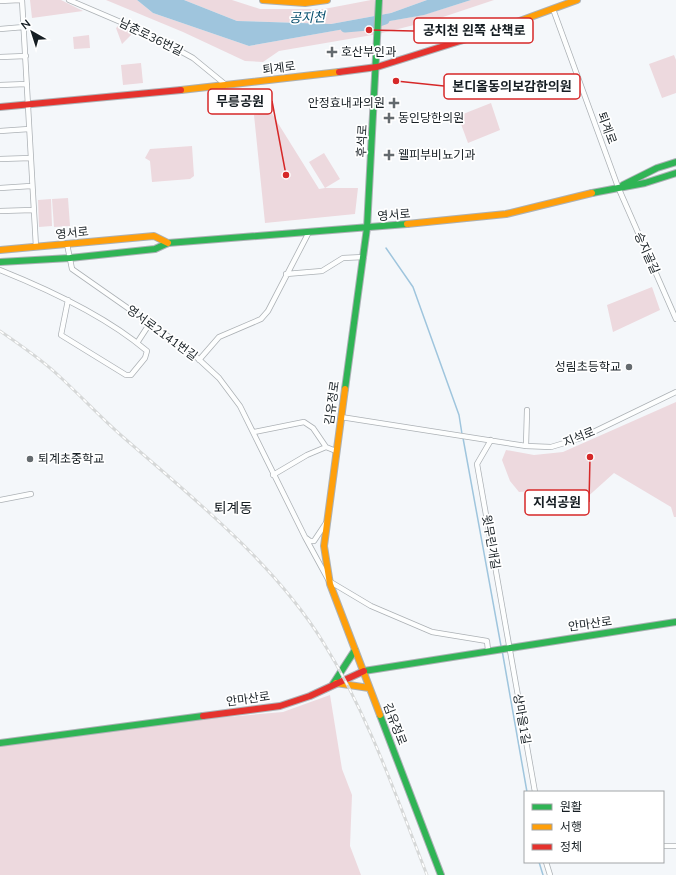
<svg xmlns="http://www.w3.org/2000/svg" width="676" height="875" viewBox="0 0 676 875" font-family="'Nunito Sans','Noto Sans KR',sans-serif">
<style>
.green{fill:#edd9de}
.water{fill:#9fc5dd}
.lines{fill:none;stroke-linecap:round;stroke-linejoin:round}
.stream{stroke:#9fc5dd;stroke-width:1.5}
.river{stroke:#9fc5dd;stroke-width:9}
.street-casing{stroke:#acb1b5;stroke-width:6}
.fast-casing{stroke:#acb1b5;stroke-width:8}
.slow-casing{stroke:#acb1b5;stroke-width:8}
.jam-casing{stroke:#acb1b5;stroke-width:8}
.street{stroke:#fdfefe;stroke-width:4.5}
.fast{stroke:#30b455;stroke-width:6}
.slow{stroke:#ff9f0a;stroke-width:6}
.jam{stroke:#e5322d;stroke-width:6}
.rail-casing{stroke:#d6d8d8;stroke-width:3}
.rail{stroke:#fff;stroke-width:1.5;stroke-dasharray:4.5;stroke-linecap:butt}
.poi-dot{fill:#646a6e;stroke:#fff;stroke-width:1.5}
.labels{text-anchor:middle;stroke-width:3.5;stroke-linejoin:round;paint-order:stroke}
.street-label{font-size:12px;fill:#161e23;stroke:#fff}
.poi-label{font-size:12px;fill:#161e23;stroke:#fff;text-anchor:start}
.water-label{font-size:13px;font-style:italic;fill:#034b6b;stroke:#fff}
.quarter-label{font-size:14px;fill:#161e23;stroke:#fff}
.leader{fill:none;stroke:#d62828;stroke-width:1.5}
.callout-dot{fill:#d62828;stroke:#fff;stroke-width:1.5}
.callout{fill:#fff;stroke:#d62828;stroke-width:1.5}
.callout-label{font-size:13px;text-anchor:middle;font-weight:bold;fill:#161e23}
</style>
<rect width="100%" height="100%" fill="#f4f7fa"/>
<path class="green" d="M 30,0 L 61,0 L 83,11 L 32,18 Z
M 106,0 L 137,0 L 153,13 L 249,46 L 423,15 L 471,0 L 494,0 L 434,20 L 378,34 L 279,51 L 263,62 L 245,61 L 183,32 Z
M 184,0 L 232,0 L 260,9 L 324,9 L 371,0 L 427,0 L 391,13 L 331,24 L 237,21 Z
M 119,25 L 133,33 L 122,44 L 116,28 Z
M 89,35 L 90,48 L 74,49 L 73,37 Z
M 674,55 L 676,60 L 676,93 L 662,98 L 649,64 Z
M 141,63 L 143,83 L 123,85 L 121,65 Z
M 491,103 L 500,130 L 468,143 L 458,116 Z
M 271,112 L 319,189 L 325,188 L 309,162 L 324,153 L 340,179 L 325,188 L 358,188 L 355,214 L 265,223 L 254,115 Z
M 192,146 L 194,176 L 190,179 L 152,182 L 150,161 L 145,158 L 150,149 Z
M 68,198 L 70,226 L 54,227 L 52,199 Z
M 51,199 L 52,226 L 39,227 L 38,200 Z
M 652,287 L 660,310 L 613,332 L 607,305 Z
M 676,402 L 676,517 L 674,517 L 671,507 L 614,473 L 574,509 L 560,489 L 519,492 L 510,481 L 502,460 L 506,450 L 534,455 L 563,452 Z
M 330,695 L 342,769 L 352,795 L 350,846 L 361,875 L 0,875 L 0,743 L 205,719 L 283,712 Z"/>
<path class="water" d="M 137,0 L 184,0 L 237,21 L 331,24 L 391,13 L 427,0 L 471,0 L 424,15 L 249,46 L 153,13 Z"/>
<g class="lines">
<path class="stream" d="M 386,248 L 413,287 L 459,415 L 462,434
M 463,438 L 501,646
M 502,650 L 527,792
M 539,862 L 543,875"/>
<path class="river" d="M 345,28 L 368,26 L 385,20"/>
<defs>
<path id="street" d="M 22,0 L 36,247
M 69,0 L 151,35 L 193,58 L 226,85
M 0,1 L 20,0
M 553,9 L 618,187 L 676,319
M 0,29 L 24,27
M 0,57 L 26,56
M 0,85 L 27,84
M 0,131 L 29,129
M 0,159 L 31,158
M 0,188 L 31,186
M 0,211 L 33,210
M 67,244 L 72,269 L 192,353 L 219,378 L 240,406 L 305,537 L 329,581 L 371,606 L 432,632 L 487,641 L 488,650
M 0,270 C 50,290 106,316 147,351 L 145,358 L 131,375 L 126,375 L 61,335 L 68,300
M 286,274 L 322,271 L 343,258 L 364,257
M 137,343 L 150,323
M 199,360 L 219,337 L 261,319 L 268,311 L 309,232
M 341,417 L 526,446 L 551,447 L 581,438 L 676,392
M 254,432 L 304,422 L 313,428 L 326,447
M 491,440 L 477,464 L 535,792
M 526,446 L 527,410
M 273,475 L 307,455 L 326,447 L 336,451
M 0,500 L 31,494
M 306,538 L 310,541 L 314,541 L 326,523
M 663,846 L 676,846
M 546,862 L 550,875"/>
<path id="fast" d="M 623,185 L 657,168 L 676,162
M 592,193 L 645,183 L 676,173
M 0,262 L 70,258 L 155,249 L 168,243 L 407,224
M 345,389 L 367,228 L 379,0
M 364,671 L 676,622
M 333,684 L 355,650
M 380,715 L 441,875
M 0,743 L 203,716"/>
<path id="slow" d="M 263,0 L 305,3 L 327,0
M 492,31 L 577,0
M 181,90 L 339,72
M 407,224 L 506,214 L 592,193
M 0,250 L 154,236 L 168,243
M 345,389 L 324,546 L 330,584 L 380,715
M 336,683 L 369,688"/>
<path id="jam" d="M 339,72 L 377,67 L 492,31
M 0,107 L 181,90
M 203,716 L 280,706 L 310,696 L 364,671"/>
</defs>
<use href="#street" class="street-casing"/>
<use href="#fast" class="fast-casing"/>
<use href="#slow" class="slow-casing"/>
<use href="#jam" class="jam-casing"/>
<use href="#street" class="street"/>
<use href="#fast" class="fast"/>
<use href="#slow" class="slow"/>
<use href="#jam" class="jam"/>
<defs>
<path id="rail" d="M 0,331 C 20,345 41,359 59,376 C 81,396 101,418 123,437 C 193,498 274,563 323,642 C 368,714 396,796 427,875"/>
</defs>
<use href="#rail" class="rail-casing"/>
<use href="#rail" class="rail"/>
</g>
<g class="poi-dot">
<path d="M330 46h4v4h4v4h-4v4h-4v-4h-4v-4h4z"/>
<path d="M392 97h4v4h4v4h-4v4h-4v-4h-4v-4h4z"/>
<path d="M387 112h4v4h4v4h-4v4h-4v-4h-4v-4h4z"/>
<path d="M387 149h4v4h4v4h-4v4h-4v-4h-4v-4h4z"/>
<circle cx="629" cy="367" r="4"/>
<circle cx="30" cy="459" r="4"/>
</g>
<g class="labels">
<g class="street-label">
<text transform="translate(151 37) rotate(26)" y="4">남춘로36번길</text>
<text transform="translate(279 68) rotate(-7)" y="4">퇴계로</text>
<text transform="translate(607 128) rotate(70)" y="4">퇴계로</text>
<text transform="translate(362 141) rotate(-87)" y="4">후석로</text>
<text transform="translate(394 215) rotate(-5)" y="4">영서로</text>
<text transform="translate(72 233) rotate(-6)" y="4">영서로</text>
<text transform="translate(647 253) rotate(66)" y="4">승지골길</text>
<text transform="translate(162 333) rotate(36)" y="4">영서로2141번길</text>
<text transform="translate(332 403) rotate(-82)" y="4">김유정로</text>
<text transform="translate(579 437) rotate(-22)" y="4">지석로</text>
<text transform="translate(491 542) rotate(80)" y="4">윗무린개길</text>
<text transform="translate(590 624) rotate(-8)" y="4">안마산로</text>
<text transform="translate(248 699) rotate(-8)" y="4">안마산로</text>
<text transform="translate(522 719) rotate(80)" y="4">상마을1길</text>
<text transform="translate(395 724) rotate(69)" y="4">김유정로</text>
</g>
<g class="poi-label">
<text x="341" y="56">호산부인과</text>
<text x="385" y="107" text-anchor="end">안정효내과의원</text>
<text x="398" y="122">동인당한의원</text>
<text x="398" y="159">웰피부비뇨기과</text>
<text x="621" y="371" text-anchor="end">성림초등학교</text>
<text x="38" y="463">퇴계초중학교</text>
</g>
<g class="water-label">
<text transform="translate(307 17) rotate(-2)" y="5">공지천</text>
</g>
<g class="quarter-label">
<text x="233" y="513">퇴계동</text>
</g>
</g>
<path class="leader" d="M369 30L414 31M396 81L444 86M286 175L272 101M590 457L589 502"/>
<g class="callout-dot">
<circle cx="369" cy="30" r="4"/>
<circle cx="396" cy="81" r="4"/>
<circle cx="286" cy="175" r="4"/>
<circle cx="590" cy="457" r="4"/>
</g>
<g class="callout">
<rect x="414" y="18" width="119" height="25" rx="4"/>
<rect x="444" y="74" width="136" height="25" rx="4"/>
<rect x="208" y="89" width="64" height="25" rx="4"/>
<rect x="525" y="490" width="64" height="25" rx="4"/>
</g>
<g class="callout-label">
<text x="474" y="35">공치천 왼쪽 산책로</text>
<text x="512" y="91">본디올동의보감한의원</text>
<text x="240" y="106">무릉공원</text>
<text x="557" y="507">지석공원</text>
</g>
<rect x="524" y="791" width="140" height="72" fill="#ffffff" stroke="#a2a5a7"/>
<rect x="532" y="804" width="20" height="6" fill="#30b455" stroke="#a2a5a7"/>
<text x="560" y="811" font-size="12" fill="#161e23">원활</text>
<rect x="532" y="824" width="20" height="6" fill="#ff9f0a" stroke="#a2a5a7"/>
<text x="560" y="831" font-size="12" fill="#161e23">서행</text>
<rect x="532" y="844" width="20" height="6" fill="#e5322d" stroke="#a2a5a7"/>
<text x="560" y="851" font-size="12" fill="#161e23">정체</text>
<g transform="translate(32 32) rotate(321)" stroke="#ffffff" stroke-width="3" paint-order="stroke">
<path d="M0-3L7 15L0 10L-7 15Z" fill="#161e23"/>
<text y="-6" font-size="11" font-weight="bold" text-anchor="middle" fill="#161e23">N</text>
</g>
</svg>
